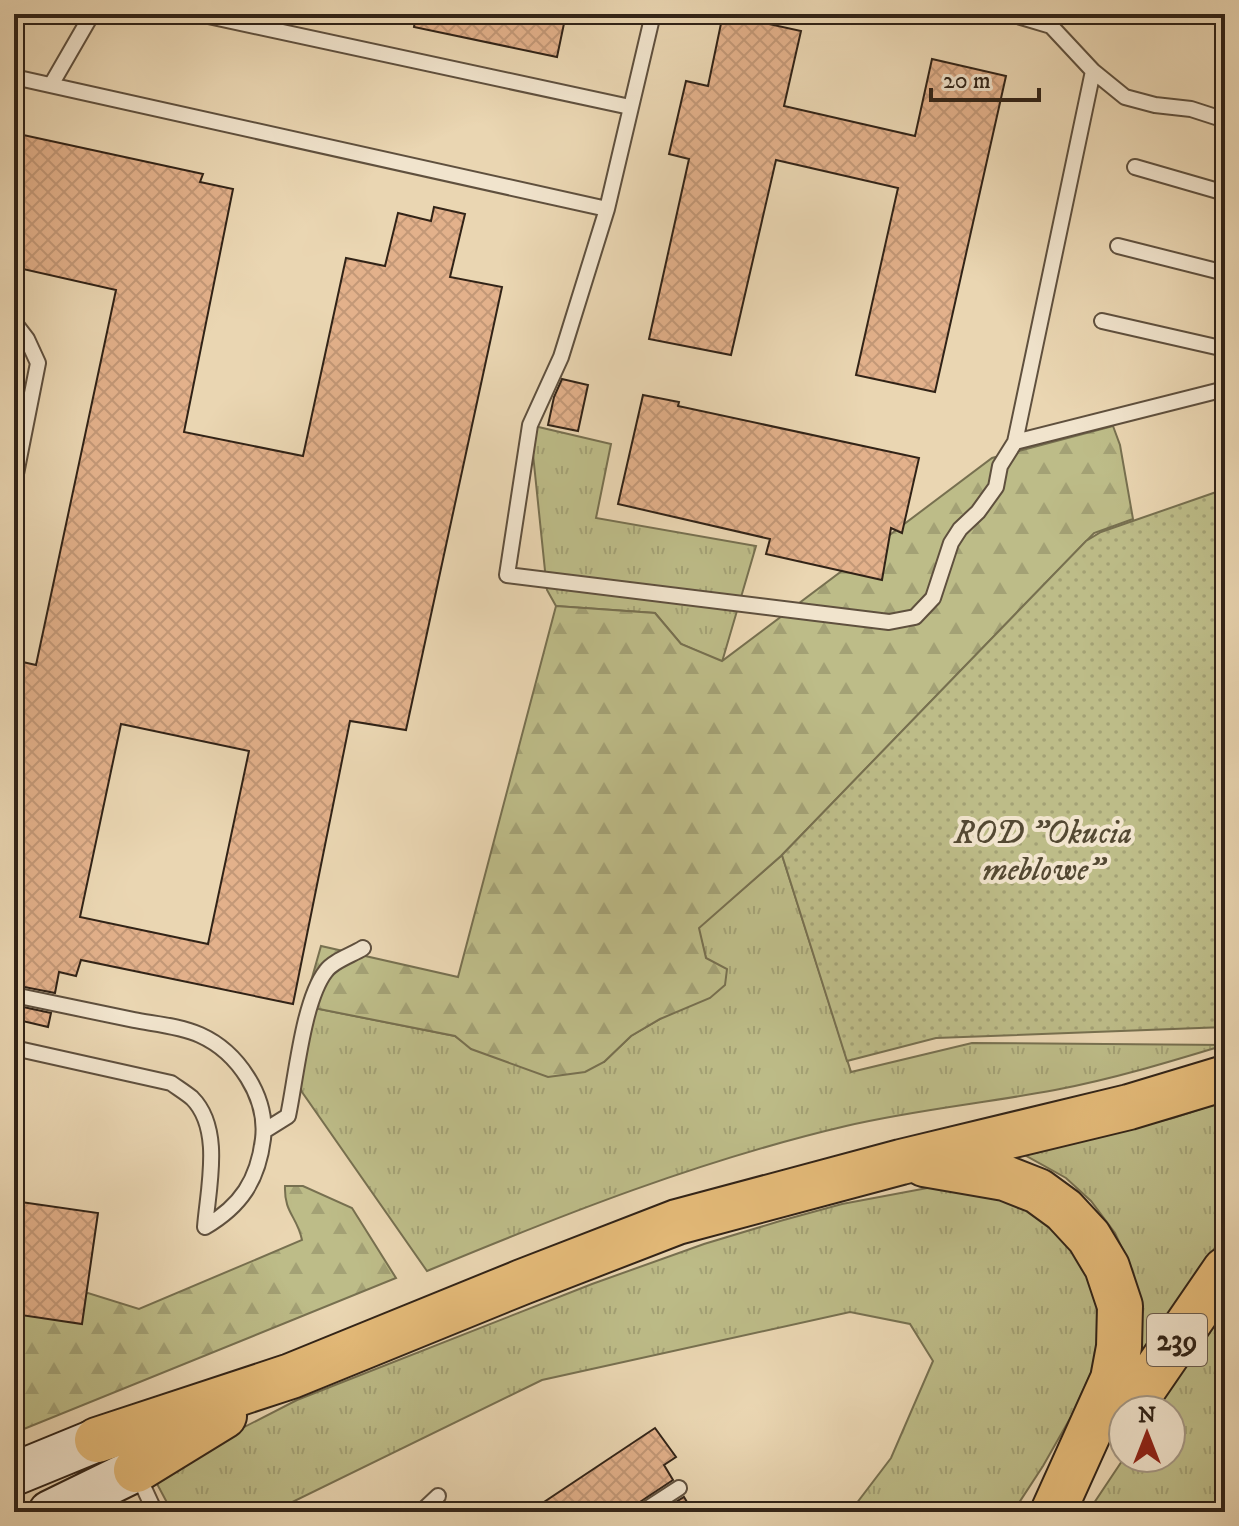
<svg xmlns="http://www.w3.org/2000/svg" width="1239" height="1526" viewBox="0 0 1239 1526" font-family="'IM FELL DW Pica',serif">
<style>
.grass{fill:url(#grass-tufts);stroke:#777050;stroke-width:2}
.forest{fill:url(#forest-firs);stroke:#777050;stroke-width:2}
.garden{fill:url(#garden-dots);stroke:#777050;stroke-width:2}
.building{fill:url(#building-cross-hatch);stroke:#312317;stroke-width:2;fill-rule:evenodd}
.lines{fill:none;stroke-linecap:round;stroke-linejoin:round}
.lane-casing{stroke:#5f503e;stroke-width:18}
.secondary-casing{stroke:#312317;stroke-width:46}
.primary-casing{stroke:#312317;stroke-width:48}
.lane{stroke:#f1e4cd;stroke-width:14}
.secondary{stroke:#f1e4cd;stroke-width:42}
.primary{stroke:#e5bb79;stroke-width:44}
.labels{text-anchor:middle;stroke-width:8;stroke-linejoin:round;paint-order:stroke}
.shield{fill:#f1e4cd;stroke:#6b5d4e;stroke-width:2}
.shield-label{font-size:30px;font-weight:bold;fill:#312317}
.park-label{font-size:32px;font-style:italic;fill:#544933;stroke:#f1e4cd}
</style>
<defs>
<pattern id="grass-tufts" width="24" height="20" patternUnits="userSpaceOnUse" patternTransform="scale(2)"><rect width="24" height="20" fill="#bdbc88"/><path d="M3 7l-1-3M5 7V3M7 7l1-3M15 17l-1-3M17 17v-4M19 17l1-3" fill="none" stroke="#a3a175"/></pattern>
<pattern id="forest-firs" width="22" height="20" patternUnits="userSpaceOnUse" patternTransform="scale(2)"><rect width="22" height="20" fill="#bdbc88"/><path d="M5 1l3.5 6h-7zM16 11l3.5 6h-7z" fill="#a3a175"/></pattern>
<pattern id="garden-dots" width="8" height="8" patternUnits="userSpaceOnUse" patternTransform="scale(2)"><rect width="8" height="8" fill="#bdbc88"/><path d="M2 2h.1M6 6h.1" fill="none" stroke="#a3a175" stroke-width="1.8" stroke-linecap="round"/></pattern>
<pattern id="building-cross-hatch" width="8" height="8" patternUnits="userSpaceOnUse" patternTransform="scale(2)"><rect width="8" height="8" fill="#e3b18b"/><path d="M0 0l8 8M0 8l8-8" fill="none" stroke="#c39877"/></pattern>
</defs>
<rect width="100%" height="100%" fill="#ead6b2"/>
<filter id="stains"><feTurbulence type="fractalNoise" baseFrequency=".0025" numOctaves="4"/><feColorMatrix values="0 0 0 0 .2 0 0 0 0 .09 0 0 0 0 .02 0 0 0 .5 -.17"/></filter>
<radialGradient id="worn" r=".72"><stop offset=".6" stop-color="#630" stop-opacity="0"/><stop offset="1" stop-color="#630" stop-opacity=".3"/></radialGradient>
<path class="grass" d="M 530,425 L 611,444 L 596,518 L 756,546 L 722,662 L 681,644 L 655,613 L 556,606 L 547,590 Z
M 782,855 L 851,1072 L 972,1043 L 1225,1045 C 1169,1062 1113,1079 1055,1090 C 986,1103 914,1110 846,1126 C 701,1160 564,1214 427,1271 L 302,1092 L 292,1065 L 304,1006 L 455,1036 C 496,1069 554,1061 604,1062 L 631,1036 L 660,1019 L 706,958 L 698,928 Z
M 1225,1101 L 1225,1233 L 1131,1370 L 1128,1261 L 1115,1233 L 1091,1201 L 1066,1178 L 1023,1154 L 1173,1118 Z
M 938,1186 L 1038,1202 L 1103,1295 L 1095,1364 L 1072,1415 L 1043,1466 L 1013,1512 L 850,1512 L 891,1458 L 933,1361 L 910,1324 L 850,1312 L 542,1380 L 272,1512 L 172,1512 L 156,1482 L 174,1463 L 297,1400 L 592,1284 L 704,1244 L 780,1221 L 842,1204 Z
M 1225,1306 L 1225,1512 L 1088,1512 L 1124,1458 L 1171,1458 L 1171,1410 L 1156,1410 Z"/>
<path class="forest" d="M 1113,426 L 1120,445 L 1133,519 L 1094,533 L 782,855 L 699,928 L 706,958 L 727,969 L 725,985 L 710,998 L 660,1019 L 631,1036 L 604,1062 L 585,1072 L 548,1077 L 471,1049 L 455,1036 L 304,1006 L 321,946 L 458,977 L 556,606 L 655,613 L 681,644 L 722,661 L 992,458 Z
M 285,1186 L 303,1186 L 352,1208 L 396,1278 L 14,1433 L 14,1318 L 88,1293 L 139,1309 L 302,1240 C 297,1216 284,1213 285,1186 Z"/>
<path class="garden" d="M 1225,489 L 1225,1027 L 936,1038 L 847,1061 L 782,855 L 1086,541 L 1101,532 Z"/>
<path class="building" d="M 416,14 L 566,14 L 557,57 L 414,27 Z
M 723,14 L 801,31 L 784,106 L 915,136 L 932,59 L 1006,76 L 935,392 L 856,375 L 898,188 L 776,160 L 731,355 L 649,339 L 689,159 L 669,154 L 686,81 L 708,86 Z
M 14,133 L 203,174 L 200,182 L 233,189 L 184,432 L 303,456 L 346,258 L 385,266 L 398,213 L 431,221 L 434,207 L 465,214 L 450,277 L 502,287 L 406,730 L 350,721 L 293,1004 L 81,960 L 76,976 L 59,972 L 55,993 L 14,985 L 14,755 L 22,716 L 14,714 L 14,660 L 36,665 L 116,290 L 14,267 ZM 121,724 L 249,751 L 208,944 L 80,917 Z
M 562,379 L 588,385 L 578,431 L 548,425 L 554,397 Z
M 643,395 L 679,402 L 678,406 L 919,458 L 902,533 L 891,528 L 882,580 L 766,554 L 770,539 L 618,504 Z
M 14,1005 L 51,1013 L 48,1027 L 14,1019 Z
M 14,1201 L 98,1213 L 82,1324 L 14,1314 Z
M 655,1428 L 676,1457 L 664,1465 L 673,1480 L 637,1504 L 632,1512 L 529,1512 Z
M 684,1497 L 693,1512 L 660,1512 Z"/>
<g class="lines">
<defs>
<path id="lane" d="M 199,14 L 630,107
M 653,14 L 607,209 L 561,357 L 530,425 L 507,575 L 889,622 L 915,617 L 933,598 L 951,543 L 960,529 L 978,512 L 996,487 L 1000,466 L 1015,442 L 1225,389
M 1011,14 L 1051,26 L 1093,71 L 1125,97 L 1155,105 L 1191,109 L 1225,120
M 14,77 L 607,209
M 51,85 L 92,14
M 1135,167 L 1225,193
M 1118,246 L 1225,273
M 1102,321 L 1225,349
M 14,322 L 27,339 L 38,363 L 14,484
M 1015,442 L 1093,71
M 14,995 C 54,1003 94,1012 134,1020 C 155,1024 180,1026 200,1035 C 238,1052 268,1097 263,1139 C 258,1180 241,1206 205,1227
M 14,1048 L 171,1083 C 178,1088 186,1093 192,1098 C 223,1129 208,1188 205,1227
M 264,1131 L 288,1116 C 296,1079 303,1000 326,971 C 333,961 352,955 363,948
M 137,1473 L 155,1512
M 421,1512 L 438,1496
M 642,1512 L 679,1488"/>
<path id="secondary" d="M 14,1474 L 97,1440
M 50,1512 L 136,1470"/>
<path id="primary" d="M 924,1164 L 1005,1178 L 1038,1191 L 1064,1210 L 1089,1237 L 1107,1267 L 1120,1306 L 1119,1347 L 1113,1379 L 1053,1512
M 1129,1410 L 1225,1270
M 97,1440 L 291,1376 L 522,1282 L 677,1222 L 901,1162 L 1129,1107 L 1225,1078
M 136,1470 L 224,1416"/>
</defs>
<use href="#lane" class="lane-casing"/>
<use href="#secondary" class="secondary-casing"/>
<use href="#primary" class="primary-casing"/>
<use href="#lane" class="lane"/>
<use href="#secondary" class="secondary"/>
<use href="#primary" class="primary"/>
</g>
<g class="labels">
<rect class="shield" x="1147" y="1314" width="60" height="52" rx="6"/>
<g class="shield-label">
<text x="1177" y="1350">239</text>
</g>
<g class="park-label">
<text x="1043" y="843">ROD "Okucia<tspan x="1043" dy="37">meblowe"</tspan></text>
</g>
</g>
<rect width="1239" height="1526" fill="none" stroke="#ead6b2" stroke-width="48"/>
<rect x="16" y="16" width="1207" height="1494" fill="none" stroke="#312317" stroke-width="4"/>
<rect x="24" y="24" width="1191" height="1478" fill="none" stroke="#312317" stroke-width="2"/>
<g transform="translate(1147 1434)"><circle r="38" fill="#f1e4cd" stroke="#a49784" stroke-width="2"/>
<path d="M0-6L14 30L0 20L-14 30Z" fill="#8f2418"/>
<text y="-12" font-size="22" font-weight="bold" text-anchor="middle" fill="#312317">N</text>
</g>
<path d="M931 88v12h108v-12" fill="none" stroke="#312317" stroke-width="4"/>
<text x="943" y="88" font-size="24" fill="#312317" stroke="#f1e4cd" stroke-width="6" paint-order="stroke">20 m</text>
<rect width="100%" height="100%" filter="url(#stains)"/>
<rect width="100%" height="100%" fill="url(#worn)"/>
</svg>
